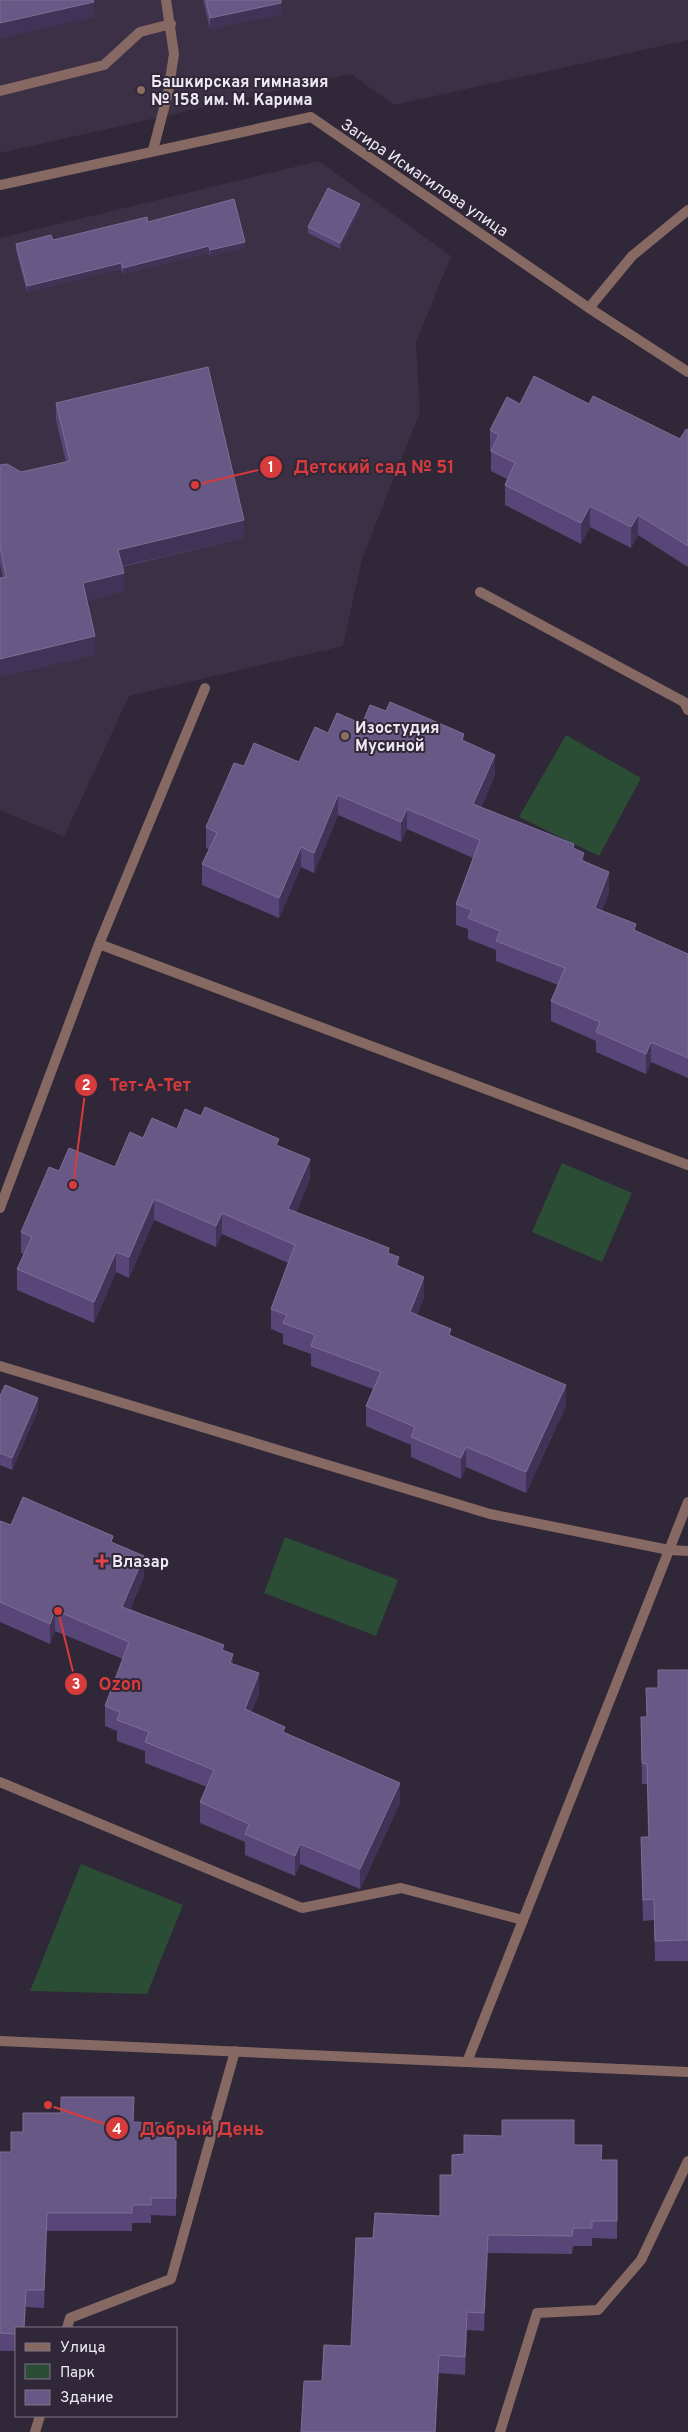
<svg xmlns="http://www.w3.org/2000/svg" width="688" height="2432" viewBox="0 0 688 2432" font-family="Overpass,sans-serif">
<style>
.built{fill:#3c3046}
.green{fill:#2b4d36}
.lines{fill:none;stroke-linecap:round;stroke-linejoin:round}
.lane{stroke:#876964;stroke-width:10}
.street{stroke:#876964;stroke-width:10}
.wall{fill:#574677}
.shaded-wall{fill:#413258}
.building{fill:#685885;stroke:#7d6e96}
.education-dot{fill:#8d6e63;stroke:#302738;stroke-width:2}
.health-dot{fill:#e0444e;stroke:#302738;stroke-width:2}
.labels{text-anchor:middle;stroke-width:4;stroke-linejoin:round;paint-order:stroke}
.poi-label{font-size:16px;font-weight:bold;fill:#eee8f3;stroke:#302738;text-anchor:start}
.street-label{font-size:16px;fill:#eee8f3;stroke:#302738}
.leader{fill:none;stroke:#d83b3c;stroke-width:2}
.callout-dot{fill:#d83b3c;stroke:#302738;stroke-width:2}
.mark-label{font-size:15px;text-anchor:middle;font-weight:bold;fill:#fff}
.callout-label{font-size:18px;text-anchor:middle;font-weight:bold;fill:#d83b3c;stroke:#302738;stroke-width:4;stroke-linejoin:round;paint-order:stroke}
</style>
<rect width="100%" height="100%" fill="#302738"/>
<path class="built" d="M 0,0 L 688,0 L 688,40 L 394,105 L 351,74 L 0,153 Z
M 319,161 L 451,256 L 416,343 L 420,412 L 362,559 L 343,646 L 129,696 L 64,837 L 0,810 L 0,238 Z"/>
<path class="green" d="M 566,735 L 641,778 L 599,856 L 519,817 Z
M 562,1163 L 632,1193 L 602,1262 L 532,1232 Z
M 285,1537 L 398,1580 L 376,1636 L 264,1593 Z
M 81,1864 L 183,1905 L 147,1994 L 30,1991 Z"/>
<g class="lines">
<path class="lane" d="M 0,91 L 104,65 L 140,32 L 171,24
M 153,150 L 168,93 L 174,54 L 166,0
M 589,308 L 632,256 L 688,210
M 480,592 L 684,702 L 688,710
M 99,944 L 688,1165
M 0,1208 L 99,944 L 205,688
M 0,1366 L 490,1514 L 669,1550 L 688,1551
M 0,1782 L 302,1908 L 401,1888 L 523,1920
M 67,2328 L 70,2318 L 171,2279 L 235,2051
M 35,2432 L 40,2416
M 500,2432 L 537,2313 L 598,2310 L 641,2260 L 688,2161"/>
<path class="street" d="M 0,185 L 311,117 L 589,308 L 688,372
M 0,2041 L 688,2072
M 467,2062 L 688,1502"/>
</g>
<path class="wall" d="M 203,0 L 281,0 L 281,14 L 210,29 Z
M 360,210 L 340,249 L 308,233 L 308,227 Z
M 148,222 L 245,248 L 210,256 L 209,253 L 123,274 L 121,269 L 27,292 L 16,250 L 16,244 L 53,240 Z
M 56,403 L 244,538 L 122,567 L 124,591 L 87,600 L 95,654 L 0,677 L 0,578 L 3,578 L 0,564 L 0,465 L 21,472 L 66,462 L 56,420 Z
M 520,404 L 589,404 L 680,439 L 688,430 L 688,567 L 638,535 L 631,548 L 590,527 L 581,544 L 505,505 L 505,485 L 507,479 L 491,471 L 491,452 L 490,451 L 490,430 Z
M 386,711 L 464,742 L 495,775 L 481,807 L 574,848 L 584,862 L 609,892 L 602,910 L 636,931 L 688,954 L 688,1078 L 651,1062 L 646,1074 L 596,1052 L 596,1041 L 551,1021 L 551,1001 L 558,985 L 496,961 L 496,950 L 468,939 L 468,929 L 456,925 L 456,904 L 473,858 L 407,829 L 401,842 L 338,815 L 314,873 L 301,867 L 279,918 L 202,885 L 202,864 L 209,849 L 206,848 L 206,827 L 244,766 L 299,762 L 328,733 L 362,724 Z
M 201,1116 L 279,1146 L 310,1179 L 296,1212 L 389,1253 L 399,1266 L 424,1297 L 417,1315 L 566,1406 L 526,1493 L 466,1467 L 461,1479 L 411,1457 L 411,1445 L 366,1426 L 366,1406 L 373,1389 L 311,1366 L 311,1354 L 283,1344 L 283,1334 L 271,1329 L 271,1309 L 288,1263 L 222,1234 L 216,1247 L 154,1220 L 129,1278 L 116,1272 L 94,1323 L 17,1290 L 17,1269 L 24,1254 L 21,1253 L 21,1232 L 59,1171 L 115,1167 L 143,1138 L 177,1129 Z
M 0,1396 L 38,1410 L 12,1470 L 0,1465 Z
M 0,1521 L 11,1525 L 113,1543 L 144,1577 L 130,1609 L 224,1650 L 233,1664 L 259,1694 L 251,1712 L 400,1803 L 360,1889 L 300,1864 L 295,1876 L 245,1855 L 245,1842 L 200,1823 L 200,1802 L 207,1787 L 145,1763 L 145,1751 L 117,1741 L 117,1731 L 105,1726 L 105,1706 L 123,1659 L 55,1631 L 50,1644 L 0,1622 Z
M 688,1670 L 688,1961 L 655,1961 L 654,1920 L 643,1921 L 641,1837 L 648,1837 L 647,1784 L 642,1784 L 641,1717 L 647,1717 L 646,1688 L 658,1688 Z
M 134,2122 L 161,2137 L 176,2138 L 176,2216 L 151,2215 L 151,2223 L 132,2223 L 132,2231 L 47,2231 L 44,2308 L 26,2307 L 16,2328 L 16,2351 L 0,2351 L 0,2152 L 11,2152 L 23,2132 Z
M 574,2145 L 602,2160 L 617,2160 L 617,2239 L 592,2238 L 592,2246 L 573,2246 L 572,2254 L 488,2253 L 484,2331 L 467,2330 L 465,2375 L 439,2373 L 322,2381 L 351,2346 L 373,2238 L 440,2216 L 452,2175 L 464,2154 Z"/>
<path class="shaded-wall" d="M 94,2 L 94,17 L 0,39 L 0,23 Z
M 281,3 L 281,14 L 210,29 L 210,18 Z
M 360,204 L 360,210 L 340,249 L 340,243 Z
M 245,242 L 245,248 L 210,256 L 210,250 Z
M 209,246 L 209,253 L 123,274 L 123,268 Z
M 121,263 L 121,269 L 27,292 L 27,286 Z
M 590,506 L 590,527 L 581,544 L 581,523 Z
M 638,515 L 638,535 L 631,548 L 631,527 Z
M 244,520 L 244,538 L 118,567 L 118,550 Z
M 124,573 L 124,591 L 83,601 L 83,583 Z
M 95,636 L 95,654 L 0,677 L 0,659 Z
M 495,755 L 495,775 L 473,824 L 473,804 Z
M 338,795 L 338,815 L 314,873 L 314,853 Z
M 407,809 L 407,829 L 401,842 L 401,822 Z
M 301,847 L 301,867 L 279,918 L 279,898 Z
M 584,853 L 584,873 L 581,860 Z
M 609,872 L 609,892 L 595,928 L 595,908 Z
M 651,1042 L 651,1062 L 646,1074 L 646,1054 Z
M 310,1159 L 310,1179 L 288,1230 L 288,1209 Z
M 154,1199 L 154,1220 L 129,1278 L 129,1257 Z
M 222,1213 L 222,1234 L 216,1247 L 216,1226 Z
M 116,1252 L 116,1272 L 94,1323 L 94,1302 Z
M 399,1257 L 399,1277 L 396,1265 Z
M 424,1277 L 424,1297 L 410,1333 L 410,1312 Z
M 566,1385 L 566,1406 L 526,1493 L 526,1472 Z
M 38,1398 L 38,1410 L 12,1470 L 12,1458 Z
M 466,1447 L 466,1467 L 461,1479 L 461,1458 Z
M 144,1556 L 144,1577 L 122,1627 L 122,1607 Z
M 55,1610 L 55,1631 L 50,1644 L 50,1624 Z
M 233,1654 L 233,1675 L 230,1663 Z
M 259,1673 L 259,1694 L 245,1729 L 245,1709 Z
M 400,1783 L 400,1803 L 360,1889 L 360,1869 Z
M 300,1844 L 300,1864 L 295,1876 L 295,1856 Z
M 47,2213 L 47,2231 L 44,2308 L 44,2290 Z
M 488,2235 L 488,2253 L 484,2331 L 484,2313 Z
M 26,2290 L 26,2307 L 25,2328 L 24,2328 Z
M 467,2312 L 467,2330 L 465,2375 L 465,2357 Z
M 439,2355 L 439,2373 L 436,2432 L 435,2432 Z"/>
<path class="building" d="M 0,0 L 93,0 L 94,2 L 0,23 Z
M 206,0 L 281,0 L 281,3 L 210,18 Z
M 328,188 L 360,204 L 340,243 L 308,227 Z
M 234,199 L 245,242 L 210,250 L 209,246 L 123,268 L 121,263 L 27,286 L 16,244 L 51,235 L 53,240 L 147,217 L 148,222 Z
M 208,367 L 244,520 L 118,550 L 124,573 L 83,583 L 95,636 L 0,659 L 0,578 L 6,577 L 0,546 L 0,465 L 7,464 L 21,472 L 70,461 L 56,403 Z
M 534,376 L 589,404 L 593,396 L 680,439 L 686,429 L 688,430 L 688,546 L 638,515 L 631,527 L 590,506 L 581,523 L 505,485 L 515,463 L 491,451 L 499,435 L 490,430 L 507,397 L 520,404 Z
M 390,702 L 464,734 L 462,740 L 495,755 L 473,804 L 574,844 L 573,848 L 584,853 L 581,860 L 609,872 L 595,908 L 636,924 L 634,930 L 688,954 L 688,1058 L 651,1042 L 646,1054 L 596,1032 L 600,1022 L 551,1001 L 565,968 L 496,941 L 500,931 L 468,918 L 472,910 L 456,904 L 480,840 L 407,809 L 401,822 L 338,795 L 314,853 L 301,847 L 279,898 L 202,864 L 217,833 L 206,827 L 234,763 L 244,766 L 254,743 L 299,762 L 315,727 L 328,733 L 337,713 L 362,724 L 370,705 L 386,711 Z
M 205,1107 L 279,1139 L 276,1145 L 310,1159 L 288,1209 L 389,1248 L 388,1253 L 399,1257 L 396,1265 L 424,1277 L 410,1312 L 451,1329 L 449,1335 L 566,1385 L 526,1472 L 466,1447 L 461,1458 L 411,1437 L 415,1427 L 366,1406 L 381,1372 L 311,1346 L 315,1335 L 283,1323 L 287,1315 L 271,1309 L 295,1245 L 222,1213 L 216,1226 L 154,1199 L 129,1257 L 116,1252 L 94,1302 L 17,1269 L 32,1237 L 21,1232 L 49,1167 L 59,1171 L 69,1148 L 115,1167 L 130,1132 L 143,1138 L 152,1118 L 177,1129 L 185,1109 L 201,1116 Z
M 5,1385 L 38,1398 L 12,1458 L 0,1453 L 0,1396 Z
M 23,1497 L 113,1536 L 111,1542 L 144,1556 L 122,1607 L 224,1645 L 222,1650 L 233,1654 L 230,1663 L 259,1673 L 245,1709 L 285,1727 L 283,1732 L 400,1783 L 360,1869 L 300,1844 L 295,1856 L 245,1834 L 249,1824 L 200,1802 L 214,1770 L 145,1742 L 149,1732 L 117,1720 L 120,1712 L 105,1706 L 129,1642 L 55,1610 L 50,1624 L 0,1602 L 0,1521 L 11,1525 Z
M 658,1670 L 688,1670 L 688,1940 L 655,1941 L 654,1899 L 643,1900 L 641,1837 L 649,1837 L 647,1764 L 642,1763 L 641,1717 L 647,1717 L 646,1688 L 658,1688 Z
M 61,2097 L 134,2097 L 133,2122 L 161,2123 L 161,2137 L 176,2138 L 176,2198 L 151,2198 L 151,2205 L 132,2205 L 132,2213 L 47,2213 L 44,2290 L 26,2290 L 24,2328 L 16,2328 L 16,2334 L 0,2333 L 0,2152 L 11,2152 L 11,2132 L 23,2132 L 23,2113 L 61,2113 Z
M 502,2120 L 574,2120 L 574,2145 L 602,2145 L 601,2160 L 617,2160 L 617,2221 L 592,2221 L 592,2228 L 573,2228 L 572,2236 L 488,2235 L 484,2313 L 467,2312 L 465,2357 L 439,2355 L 435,2432 L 301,2432 L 304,2381 L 322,2381 L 324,2345 L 351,2346 L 356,2238 L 373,2238 L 375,2213 L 440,2216 L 440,2175 L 452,2175 L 452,2155 L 464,2154 L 464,2135 L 502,2136 Z"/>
<g class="education-dot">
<circle cx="141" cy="90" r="5"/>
<circle cx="345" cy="736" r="5"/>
</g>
<path class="health-dot" d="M99.5 1553.5h5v5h5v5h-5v5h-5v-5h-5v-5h5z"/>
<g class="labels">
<g class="poi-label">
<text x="151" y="87">Башкирская гимназия<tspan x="151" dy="18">№ 158 им. М. Карима</tspan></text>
<text x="355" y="733">Изостудия<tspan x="355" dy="18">Мусиной</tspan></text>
<text x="112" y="1567">Влазар</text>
</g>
<g class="street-label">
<text transform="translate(425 177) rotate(34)" y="6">Загира Исмагилова улица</text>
</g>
</g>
<path class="leader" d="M195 485L271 467M73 1185L86 1085M58 1611L76 1684M48 2105L117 2128"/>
<g class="callout-dot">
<circle cx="195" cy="485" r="5"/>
<circle cx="73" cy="1185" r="5"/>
<circle cx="58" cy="1611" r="5"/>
<circle cx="48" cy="2105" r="5"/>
<circle cx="271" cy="467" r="12"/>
<circle cx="86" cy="1085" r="12"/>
<circle cx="76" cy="1684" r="12"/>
<circle cx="117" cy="2128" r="12"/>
</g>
<g class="mark-label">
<text x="271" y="472">1</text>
<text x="86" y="1090">2</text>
<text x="76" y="1689">3</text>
<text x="117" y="2134">4</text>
</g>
<g class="callout-label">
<text x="374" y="473">Детский сад № 51</text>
<text x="150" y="1091">Тет-А-Тет</text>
<text x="120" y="1690">Ozon</text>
<text x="202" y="2135">Добрый День</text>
</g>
<rect x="15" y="2327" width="162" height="90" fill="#302738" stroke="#7c7483"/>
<rect x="25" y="2343" width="25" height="8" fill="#876964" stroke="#7c7483"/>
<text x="60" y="2352" font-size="15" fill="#eee8f3">Улица</text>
<rect x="25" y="2364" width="25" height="15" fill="#2b4d36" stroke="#7c7483"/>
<text x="60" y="2377" font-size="15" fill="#eee8f3">Парк</text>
<rect x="25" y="2390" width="25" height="15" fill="#685885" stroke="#7c7483"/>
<text x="60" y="2402" font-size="15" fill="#eee8f3">Здание</text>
</svg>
